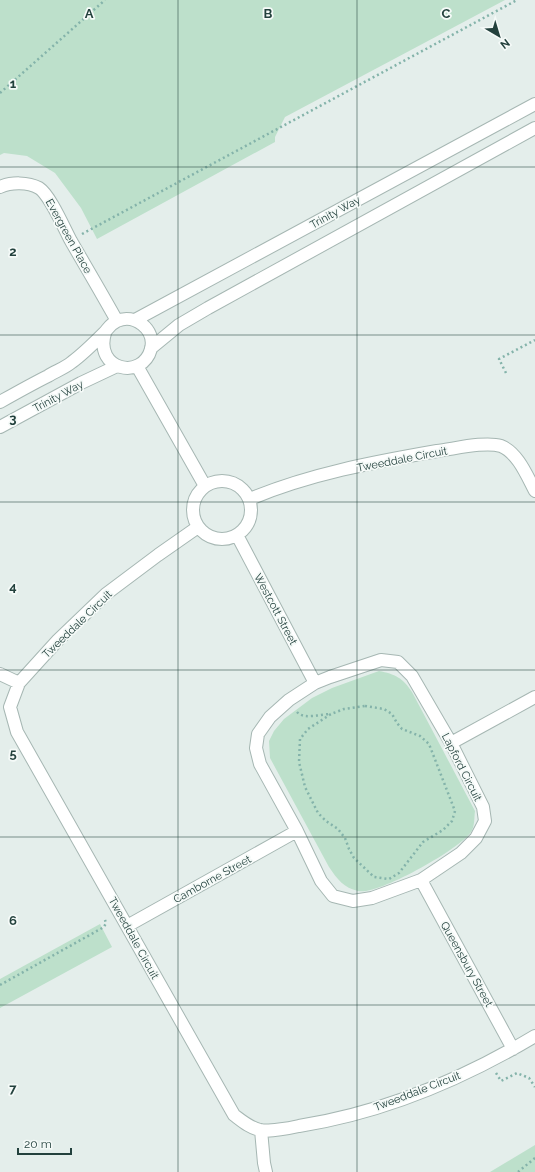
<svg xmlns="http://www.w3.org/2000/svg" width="535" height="1172" viewBox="0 0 535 1172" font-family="Raleway,sans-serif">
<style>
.green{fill:#bde0cb}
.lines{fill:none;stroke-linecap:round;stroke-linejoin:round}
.minor-casing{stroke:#a6b7b3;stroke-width:14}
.path{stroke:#84b3aa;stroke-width:2.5;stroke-dasharray:2 3;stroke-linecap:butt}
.minor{stroke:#fff;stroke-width:12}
.grid{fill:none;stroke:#23413d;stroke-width:1;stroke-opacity:0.55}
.labels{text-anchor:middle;stroke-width:3.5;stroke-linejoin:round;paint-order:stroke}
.street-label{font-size:11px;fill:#23413d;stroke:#f5faf8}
.grid-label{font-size:13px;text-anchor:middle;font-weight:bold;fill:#23413d;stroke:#f5faf8;stroke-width:3.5;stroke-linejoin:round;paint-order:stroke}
</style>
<rect width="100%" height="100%" fill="#e4eeeb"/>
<path class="green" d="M 0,0 L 505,0 L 285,117 L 275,137 L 275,142 L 97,239 L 81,208 L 55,173 L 27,156 L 4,153 L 0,155 Z
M 379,671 C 395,674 403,678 412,692 L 475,811 C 474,818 475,826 471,832 C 460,849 377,896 358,891 C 344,888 337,879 329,867 L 270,758 L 269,741 L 274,731 L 284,719 L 312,698 L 332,688 Z
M 100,924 L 112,947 L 0,1008 L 0,979 Z
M 535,1145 L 535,1172 L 490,1172 Z"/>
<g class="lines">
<defs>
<path id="minor" d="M 0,187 C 11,182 28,182 39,188 C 50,195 64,228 71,241 C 86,267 102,294 117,321
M 135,320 L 535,104
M 151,348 L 179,325 L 208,308 L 535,128
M 137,366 L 205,486
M 0,402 C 16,393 32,384 48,376 C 56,371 65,368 72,362 C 83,354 94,343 104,333 C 108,329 110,324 117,321 C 134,313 156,329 151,349 C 142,381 94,370 105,333
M 0,427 L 81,383 L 117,366
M193 510a29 29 0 1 1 58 0a29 29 0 1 1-58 0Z
M 250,499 C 309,474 374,462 437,451 C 454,449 485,441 501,446 C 518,453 527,476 535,491
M 198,527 L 158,555 L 106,594 L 58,640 L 19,683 L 10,707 L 17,732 L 234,1115 C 242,1121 250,1128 260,1130 C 268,1132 290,1128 299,1126 C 382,1113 463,1079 535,1036
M 237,535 L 315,683
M 381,660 L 398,662 L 412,676 L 451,743 L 483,807 L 485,821 L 476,838 L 461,853 L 421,880 L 372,898 L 353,901 L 333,896 L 321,881 L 297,831 L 260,764 L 256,748 L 258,734 L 270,717 L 289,700 L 315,683 L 330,677 Z
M 0,674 L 19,683
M 451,743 L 535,697
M 421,880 L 513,1049
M 127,926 L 297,831
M 261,1130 L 264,1163 L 266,1172"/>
</defs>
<use href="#minor" class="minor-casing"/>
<path class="path" d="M 0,93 L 105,0
M 82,234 L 517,0
M 506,373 L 499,359 L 535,340
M 365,706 L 384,709 L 392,714 L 397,723 L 402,729 L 420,736 L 429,744 L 455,811 L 452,821 L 443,830 L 423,842 L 399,873 L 389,879 L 374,877 L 354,858 L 349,849 L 345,838 L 338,829 L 326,821 L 318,813 L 305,787 L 299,762 L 300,739 L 308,729 L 331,714 L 344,709 Z
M 297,712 C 304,720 321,714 331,714
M 0,985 L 104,927 L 106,923 L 105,920
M 496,1073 L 501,1081 L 517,1073 L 529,1078 L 535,1087
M 518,1172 L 535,1158"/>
<use href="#minor" class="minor"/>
</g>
<path class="grid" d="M 178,0 L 178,1172M 357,0 L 357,1172M 0,167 L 535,167M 0,335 L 535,335M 0,502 L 535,502M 0,670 L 535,670M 0,837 L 535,837M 0,1005 L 535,1005"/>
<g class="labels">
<g class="street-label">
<text transform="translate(335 212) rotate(-29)" y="4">Trinity Way</text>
<text transform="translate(69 236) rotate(61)" y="4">Evergreen Place</text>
<text transform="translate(58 396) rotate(-28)" y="4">Trinity Way</text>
<text transform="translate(402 459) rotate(-11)" y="4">Tweeddale Circuit</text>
<text transform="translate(276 609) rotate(62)" y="4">Westcott Street</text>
<text transform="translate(77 624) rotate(-44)" y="4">Tweeddale Circuit</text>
<text transform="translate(462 767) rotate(63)" y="4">Lapford Circuit</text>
<text transform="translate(212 879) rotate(-29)" y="4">Camborne Street</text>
<text transform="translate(134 938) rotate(61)" y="4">Tweeddale Circuit</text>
<text transform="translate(467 964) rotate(61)" y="4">Queensbury Street</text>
<text transform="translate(417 1091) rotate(-21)" y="4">Tweeddale Circuit</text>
</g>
</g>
<g class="grid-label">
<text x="89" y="18">A</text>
<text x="268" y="18">B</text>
<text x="446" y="18">C</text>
<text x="13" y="88">1</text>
<text x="13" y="256">2</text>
<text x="13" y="423">3</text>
<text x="13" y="591">4</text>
<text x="13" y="758">5</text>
<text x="13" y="925">6</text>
<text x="13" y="1093">7</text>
</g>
<g transform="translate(499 36) rotate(142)" stroke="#f5faf8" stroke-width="3" paint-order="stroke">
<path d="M0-3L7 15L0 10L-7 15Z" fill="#23413d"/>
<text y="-6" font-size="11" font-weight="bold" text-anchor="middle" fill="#23413d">N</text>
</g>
<path d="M18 1148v6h53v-6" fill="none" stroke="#23413d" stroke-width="2"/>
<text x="24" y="1148" font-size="12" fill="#23413d" stroke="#f5faf8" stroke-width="3" paint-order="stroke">20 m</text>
</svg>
